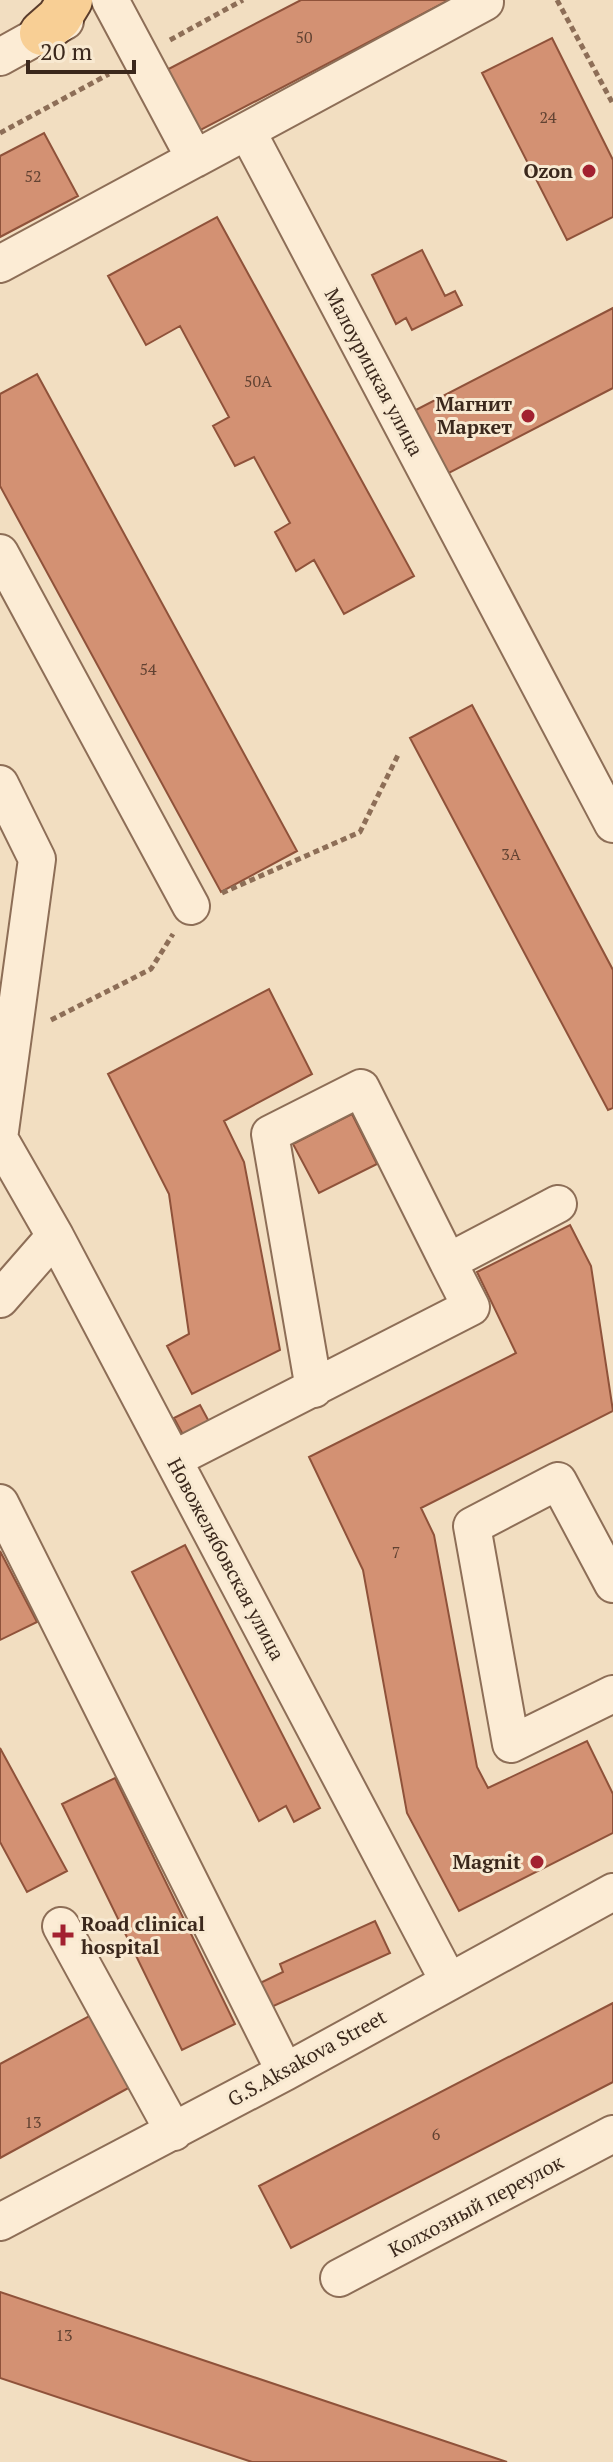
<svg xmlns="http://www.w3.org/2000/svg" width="613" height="2462" viewBox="0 0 613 2462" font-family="'PT Serif',serif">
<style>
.building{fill:#d39173;stroke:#8f523a;stroke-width:2}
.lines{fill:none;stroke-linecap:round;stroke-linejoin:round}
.minor-casing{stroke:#8d6e57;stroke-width:40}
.major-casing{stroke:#5a3c2b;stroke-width:48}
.path{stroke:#8d6e57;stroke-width:5;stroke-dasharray:6 4;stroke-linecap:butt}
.minor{stroke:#fcecd5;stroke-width:36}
.major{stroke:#f8cf95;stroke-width:44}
.poi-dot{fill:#a22130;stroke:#f8e9d1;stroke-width:3}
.labels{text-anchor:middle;stroke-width:6;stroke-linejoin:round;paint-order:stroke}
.number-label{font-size:16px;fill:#614232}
.poi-label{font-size:20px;font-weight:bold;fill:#3b281c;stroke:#f8e9d1;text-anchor:end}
.street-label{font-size:20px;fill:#3b281c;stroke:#f8e9d1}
</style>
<rect width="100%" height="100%" fill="#f2dec1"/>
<path class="building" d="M 301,0 L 449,0 L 191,135 L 159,74 Z
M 552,38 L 613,160 L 613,217 L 567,240 L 482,73 Z
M 44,133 L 78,196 L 0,237 L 0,156 Z
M 217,217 L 414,576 L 344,614 L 314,560 L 296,571 L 275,532 L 290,523 L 254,457 L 235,466 L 213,426 L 229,417 L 180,326 L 146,345 L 108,276 Z
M 422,250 L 445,296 L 455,291 L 462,305 L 412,330 L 406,318 L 396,324 L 372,275 Z
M 613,308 L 613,388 L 443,476 L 410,413 Z
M 37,374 L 297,851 L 221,892 L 0,486 L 0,394 Z
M 472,705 L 613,970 L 613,1108 L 608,1110 L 410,738 Z
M 269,989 L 312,1074 L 224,1121 L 244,1162 L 280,1350 L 192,1394 L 167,1346 L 189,1334 L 169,1194 L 108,1074 Z
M 352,1114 L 377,1164 L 319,1193 L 293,1144 Z
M 570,1225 L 591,1266 L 613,1411 L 421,1508 L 434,1535 L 477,1767 L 488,1788 L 587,1741 L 613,1794 L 613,1833 L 459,1911 L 407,1813 L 363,1570 L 309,1457 L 516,1353 L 477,1272 Z
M 200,1405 L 213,1429 L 187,1442 L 174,1418 Z
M 185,1545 L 320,1808 L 294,1822 L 286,1806 L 259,1821 L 132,1572 Z
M 0,1551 L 37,1622 L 0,1640 Z
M 0,1748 L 67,1871 L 27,1892 L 0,1842 Z
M 115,1778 L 235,2024 L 182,2050 L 62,1804 Z
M 375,1921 L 390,1953 L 267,2009 L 256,1985 L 283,1972 L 280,1964 Z
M 613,2003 L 613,2082 L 291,2248 L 259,2186 Z
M 93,2014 L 132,2086 L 0,2158 L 0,2064 Z
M 0,2292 L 507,2462 L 252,2462 L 0,2378 Z"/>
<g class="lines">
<defs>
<path id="minor" d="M 110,0 L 195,159 L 247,131 L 613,824
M 0,57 L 65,21
M 0,264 L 485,2
M 0,553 L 191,906
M 0,784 L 37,859 L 0,1131
M 0,1140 L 55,1236 L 448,1980
M 0,1299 L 55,1236
M 314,1389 L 270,1134 L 361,1088 L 448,1262
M 174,1459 L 471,1307 L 448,1262 L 558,1204
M 0,1503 L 285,2072
M 613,1584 L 558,1481 L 472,1526 L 511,1744 L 613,1694
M 61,1926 L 174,2132
M 0,2222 L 285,2072 L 613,1892
M 339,2278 L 613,2134"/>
<path id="major" d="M 42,33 L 59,18 L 70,0"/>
</defs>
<use href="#minor" class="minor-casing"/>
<use href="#major" class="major-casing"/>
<path class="path" d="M 557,0 L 613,104
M 170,40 L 243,0
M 0,133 L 109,74
M 222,893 L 360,832 L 399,753
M 51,1020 L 151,969 L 173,934"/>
<use href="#minor" class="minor"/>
<use href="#major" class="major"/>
</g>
<g class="poi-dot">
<circle cx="589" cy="171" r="8"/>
<circle cx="528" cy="416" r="8"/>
<circle cx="537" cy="1862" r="8"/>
<path d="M59 1923h8v8h8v8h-8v8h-8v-8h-8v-8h8z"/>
</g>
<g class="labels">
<g class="number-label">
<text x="304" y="43">50</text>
<text x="548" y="123">24</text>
<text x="33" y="182">52</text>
<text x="258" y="387">50А</text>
<text x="148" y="675">54</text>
<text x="511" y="860">3А</text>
<text x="396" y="1558">7</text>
<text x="33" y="2128">13</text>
<text x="436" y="2140">6</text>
<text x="64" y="2341">13</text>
</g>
<g class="poi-label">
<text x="573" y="178">Ozon</text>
<text x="512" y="411">Магнит<tspan x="512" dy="23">Маркет</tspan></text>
<text x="521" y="1869">Magnit</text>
<text x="81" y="1931" text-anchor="start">Road clinical<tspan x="81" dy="23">hospital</tspan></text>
</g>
<g class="street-label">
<text transform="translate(374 372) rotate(62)" y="7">Малоурицкая улица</text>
<text transform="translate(226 1559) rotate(62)" y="7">Новожелябовская улица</text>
<text transform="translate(307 2058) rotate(-29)" y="7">G.S.Aksakova Street</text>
<text transform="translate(476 2206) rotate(-28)" y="7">Колхозный переулок</text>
</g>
</g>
<path d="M28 60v12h106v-12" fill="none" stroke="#3b281c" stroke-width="4"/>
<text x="40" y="60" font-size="24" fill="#3b281c" stroke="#f8e9d1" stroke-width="6" paint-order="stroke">20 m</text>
</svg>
